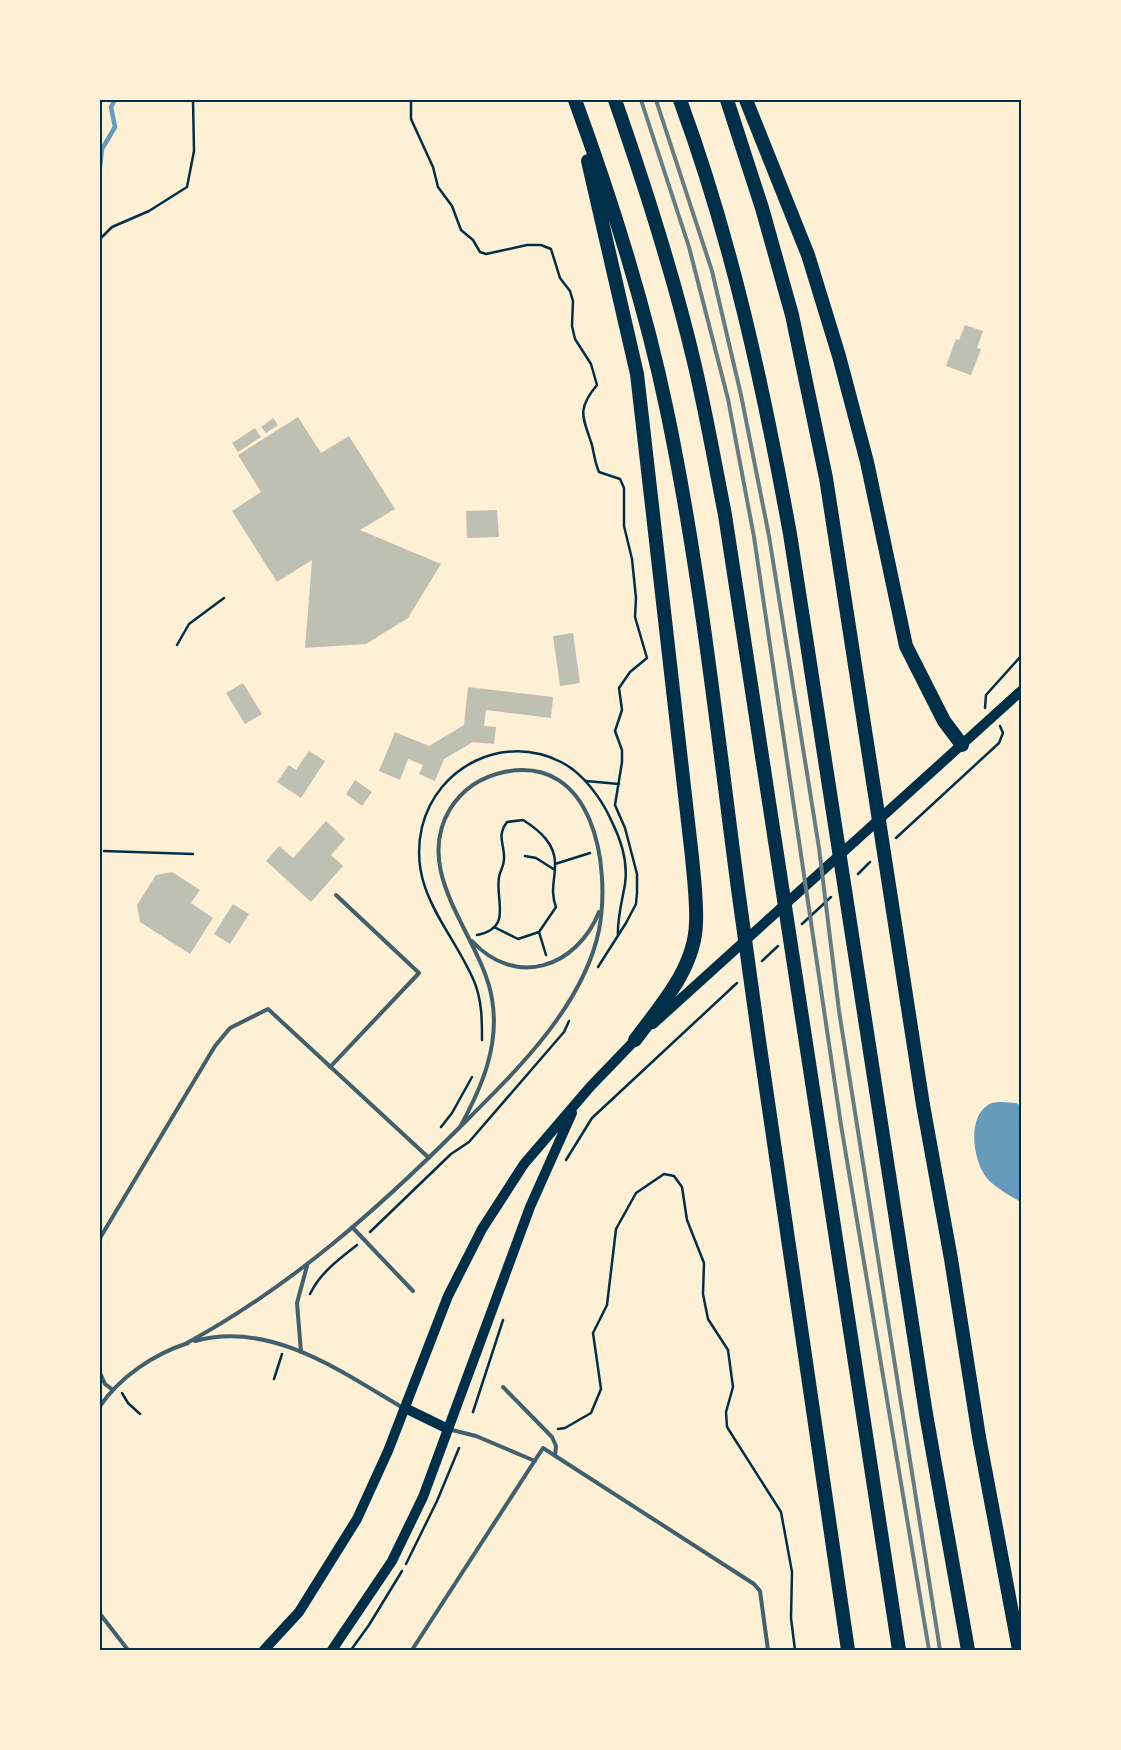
<svg xmlns="http://www.w3.org/2000/svg" width="1121" height="1750" viewBox="0 0 1121 1750" font-family="'Playfair Display',serif">
<style>
.water{fill:#669bbc}
.lines{fill:none;stroke-linecap:round;stroke-linejoin:round}
.stream{stroke:#669bbc;stroke-width:4.5}
.building{fill:#bec0b2}
.path{stroke:#003049;stroke-width:2.5}
.service{stroke:#3f606c;stroke-width:4}
.secondary{stroke:#003049;stroke-width:10}
.motorway{stroke:#003049;stroke-width:14}
.rail{stroke:#657d81;stroke-width:4}
.neatline{fill:none;stroke:#003049;stroke-width:2}
</style>
<rect width="100%" height="100%" fill="#fdf0d5"/>
<path class="water" d="M 1003,1102 L 1016,1103 L 1021,1106 L 1021,1202 C 1010,1196 994,1187 986,1177 C 973,1160 967,1118 988,1105 C 992,1102 998,1102 1003,1102 Z"/>
<g class="lines">
<path class="stream" d="M 100,167 L 102,149 L 115,127 L 111,107 L 115,100"/>
</g>
<path class="building" d="M 965,325 L 983,331 L 977,348 L 981,349 L 971,375 L 946,366 L 956,339 L 959,340 Z
M 298,417 L 321,453 L 349,436 L 395,509 L 360,530 L 441,564 L 408,618 L 366,644 L 305,648 L 312,560 L 277,582 L 232,511 L 261,492 L 238,455 Z
M 273,418 L 278,425 L 266,433 L 261,427 Z
M 255,428 L 261,437 L 238,452 L 232,443 Z
M 497,510 L 499,537 L 467,538 L 466,511 Z
M 573,633 L 580,683 L 560,686 L 553,636 Z
M 243,683 L 262,714 L 245,724 L 226,693 Z
M 468,687 L 553,697 L 551,718 L 486,710 L 484,726 L 496,727 L 494,744 L 473,742 L 444,759 L 435,781 L 419,774 L 423,765 L 408,759 L 400,780 L 379,771 L 395,732 L 429,746 L 464,725 Z
M 309,751 L 325,761 L 301,798 L 277,782 L 289,765 L 296,770 Z
M 355,780 L 372,792 L 362,806 L 346,794 Z
M 326,821 L 345,839 L 331,855 L 343,866 L 311,902 L 266,861 L 279,846 L 293,858 Z
M 172,872 L 200,890 L 191,903 L 213,918 L 190,954 L 140,922 L 137,905 L 156,875 Z
M 233,904 L 249,914 L 230,944 L 214,934 Z"/>
<g class="lines">
<path class="path" d="M 411,100 L 411,119 L 433,167 L 438,187 L 452,206 L 461,230 L 473,240 L 480,252 L 486,254 L 527,245 L 541,245 L 551,249 L 560,278 L 570,291 L 573,301 L 572,326 L 575,339 L 591,364 L 597,385 C 576,410 583,417 592,445 C 594,454 595,463 599,472 L 620,479 L 624,488 L 624,526 L 632,559 L 636,598 L 635,617 L 647,658 L 630,672 L 619,688 L 622,710 L 615,731 L 622,750 L 622,762 L 615,805 L 625,828 L 637,874 L 637,893 L 636,904 L 626,923 L 598,967
M 100,239 L 112,227 L 149,211 L 187,187 L 194,151 L 193,100
M 177,645 L 189,624 L 224,598
M 985,708 L 986,695 L 1021,656
M 586,781 L 619,784
M 896,838 L 999,743 L 1003,733 L 1000,726
M 104,851 L 193,854
M 525,856 L 536,858 L 555,870
M 555,864 L 590,853
M 858,874 L 870,862
M 802,924 L 831,897
M 539,932 L 546,955
M 477,935 C 513,928 495,901 499,877 C 500,870 504,867 504,859 C 505,844 496,837 507,822 L 523,820 C 539,830 556,844 555,865 C 555,881 550,891 556,907 L 539,932 L 518,939 L 494,927
M 762,961 L 778,946
M 482,1040 C 482,1020 482,1000 474,981 C 452,929 407,891 422,827 C 437,766 504,733 561,762 C 583,773 602,799 612,822 C 621,840 628,863 625,884 C 622,902 617,918 618,936
M 441,1127 L 452,1113 L 472,1077
M 566,1160 L 592,1118 L 737,983
M 370,1232 L 451,1154 L 469,1142 L 564,1032 L 569,1021
M 310,1294 C 320,1273 339,1259 357,1245
M 274,1379 L 282,1354
M 122,1393 L 128,1403 L 140,1414
M 473,1412 L 503,1320
M 558,1429 L 565,1428 L 591,1413 L 601,1389 L 593,1333 L 607,1305 L 616,1229 L 636,1193 L 664,1174 L 674,1176 L 682,1187 L 687,1220 L 704,1263 L 703,1294 L 708,1319 L 728,1350 L 733,1387 L 726,1412 L 727,1427 L 781,1512 L 792,1572 L 791,1618 L 795,1650
M 406,1564 L 437,1501 L 459,1448
M 351,1650 L 369,1625 L 402,1571"/>
<path class="service" d="M 472,941 C 516,989 577,967 599,912
M 330,1067 L 419,973 L 336,895
M 352,1227 L 413,1291
M 100,1238 L 215,1046 L 230,1028 L 268,1009 L 429,1158
M 195,1341 C 270,1320 342,1372 403,1408
M 187,1343 C 290,1287 377,1210 459,1128 C 513,1074 583,1008 599,930 C 611,866 594,754 504,772 C 481,777 462,790 450,809 C 411,874 482,937 492,999 C 500,1045 482,1087 460,1127
M 301,1352 L 297,1303 L 307,1266
M 100,1373 L 105,1384 L 113,1390
M 503,1387 L 552,1437 L 556,1446 L 555,1456
M 100,1406 C 121,1376 154,1354 188,1343
M 448,1429 L 476,1436 L 535,1461
M 100,1614 L 128,1650
M 412,1650 L 543,1448 L 754,1584 L 760,1591 L 768,1650"/>
<path class="secondary" d="M 653,1024 L 1021,691
M 405,1408 L 448,1429
M 264,1650 L 299,1612 L 357,1519 L 388,1451 L 448,1296 L 482,1229 L 524,1164 L 590,1087 L 640,1035
M 332,1650 L 392,1561 L 423,1497 L 530,1207 L 572,1113"/>
<path class="motorway" d="M 575,100 C 612,201 645,305 667,411 C 700,569 717,730 738,889 C 773,1143 809,1397 848,1650
M 615,100 C 645,186 673,273 694,362 C 706,413 715,464 725,515 L 899,1650
M 680,100 C 732,241 763,386 790,534 L 926,1414 L 968,1650
M 727,100 L 762,208 L 792,315 L 826,478 L 923,1105 L 951,1259 L 979,1437 L 1019,1650
M 746,100 L 808,255 L 839,356 L 867,462 L 906,646 L 944,721 L 962,745
M 588,161 L 637,374 L 692,857 C 694,879 697,901 696,923 C 695,968 661,1005 635,1040"/>
<path class="rail" d="M 641,100 L 689,247 L 728,399 L 754,537 L 841,1125 L 929,1650
M 656,100 L 712,271 L 741,395 L 769,536 L 819,848 L 839,1011 L 940,1650"/>
</g>
<rect width="1121" height="1750" fill="none" stroke="#fdf0d5" stroke-width="202"/>
<rect x="101" y="101" width="919" height="1548" class="neatline"/>
</svg>
